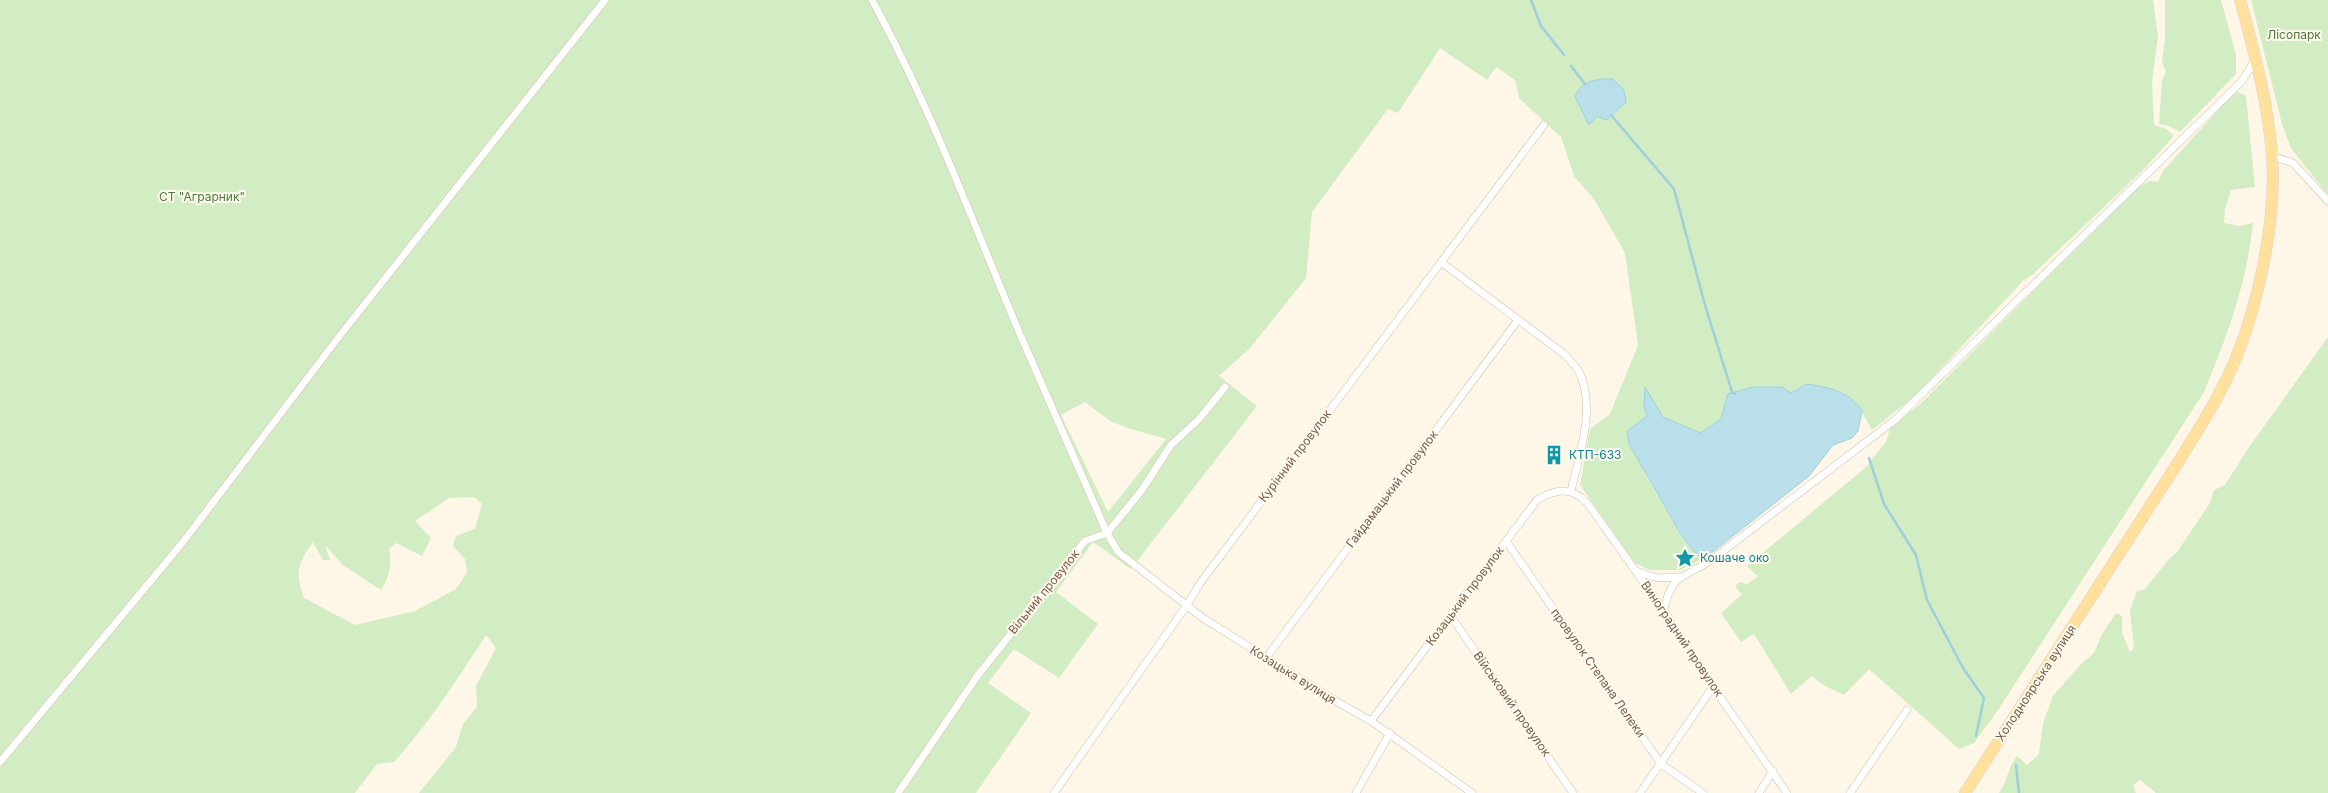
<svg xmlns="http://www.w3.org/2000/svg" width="2328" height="793" viewBox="0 0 2328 793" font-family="Inter,sans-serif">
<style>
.green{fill:#d2edc3;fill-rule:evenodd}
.water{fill:#b9e0ea;stroke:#9ecfdc}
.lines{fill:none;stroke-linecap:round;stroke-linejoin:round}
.stream{stroke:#9ecfdc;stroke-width:2.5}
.street-casing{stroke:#d1beab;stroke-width:8}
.primary-casing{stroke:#dcd5cf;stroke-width:12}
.street{stroke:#fff;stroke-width:7}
.primary{stroke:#ffe09c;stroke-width:11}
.labels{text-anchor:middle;stroke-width:4;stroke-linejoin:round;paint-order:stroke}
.park-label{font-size:12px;fill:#4c7a3c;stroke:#fff9ee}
.culture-label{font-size:12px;fill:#0d838f;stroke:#fff9ee;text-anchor:start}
.street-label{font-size:12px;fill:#7a5d48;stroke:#fff9ee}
</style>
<rect width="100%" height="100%" fill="#fef6e6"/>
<path class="green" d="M 0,0 L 2153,0 L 2158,37 L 2152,81 L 2154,125 L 2166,129 L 2174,136 L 2143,170 L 2031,276 L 2024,280 L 1915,396 L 1872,430 L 1856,402 L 1841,392 L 1833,391 L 1822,386 L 1807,384 L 1791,393 L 1753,387 L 1728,394 L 1721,419 L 1700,433 L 1663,417 L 1645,388 L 1644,407 L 1647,416 L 1627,431 L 1646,476 L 1680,533 L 1696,554 L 1705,558 L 1680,570 L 1649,570 L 1635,563 L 1580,485 L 1590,429 L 1610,414 L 1638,345 L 1625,253 L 1594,199 L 1574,176 L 1561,137 L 1519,98 L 1515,80 L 1496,67 L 1487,80 L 1440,48 L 1398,113 L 1388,109 L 1312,212 L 1306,278 L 1250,348 L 1219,376 L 1257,406 L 1131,569 L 1093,542 L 1056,592 L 1098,624 L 1059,678 L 1014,649 L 988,683 L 1031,713 L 976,793 L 419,793 L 456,747 L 463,724 L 477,707 L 476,686 L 496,648 L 486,635 C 457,680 429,723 394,762 L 377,764 L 355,793 L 0,793 ZM 1613,79 L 1619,107 L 1613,117 L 1606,120 L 1597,116 L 1589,125 ZM 1085,402 L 1110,421 L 1125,427 L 1166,439 L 1108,512 L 1061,415 ZM 474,497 L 482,504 L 475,529 L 456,536 L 453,546 L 465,559 L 467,573 L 456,589 L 415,611 L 355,625 L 304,598 C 295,572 297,565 313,542 L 323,560 L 330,560 L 325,545 L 343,565 L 381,590 C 390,576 392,565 389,549 L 396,543 L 422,556 L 431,538 L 415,521 L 449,498 Z
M 2165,0 L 2221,0 L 2236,55 L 2236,74 L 2180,132 L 2169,126 L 2159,124 L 2162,80 L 2166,71 L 2162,63 L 2165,39 Z
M 2251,0 L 2328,0 L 2328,195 L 2291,148 L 2282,124 Z
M 2238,92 L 2246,96 L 2255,187 L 2231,190 L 2225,209 L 2224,223 L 2239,226 L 2253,223 C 2247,283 2227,337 2204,392 L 1998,710 L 1974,743 L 1959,749 L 1869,669 L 1844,695 L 1825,686 L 1812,676 L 1791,694 L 1754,634 L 1741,642 L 1721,613 L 1742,594 L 1735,587 L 1739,582 L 1747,584 L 1758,577 L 1747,566 L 1865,468 L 1886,442 L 1891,426 L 1919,405 L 2138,187 L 2150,181 L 2158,182 L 2163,171 L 2229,98 Z
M 2328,337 L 2328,793 L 2156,793 L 2140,780 L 2133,785 L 2136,793 L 1999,793 C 2008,780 2007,769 2017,756 L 2027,765 L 2039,754 L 2043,723 L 2053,696 L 2079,666 L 2094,653 L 2102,634 L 2116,613 L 2122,616 L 2122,633 L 2130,652 L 2134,648 L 2130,611 L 2137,591 L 2145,589 L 2168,560 L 2177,552 L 2210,503 L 2214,490 L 2225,485 L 2247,450 Z"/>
<path class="water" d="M 1602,79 L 1613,79 L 1624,90 L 1626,103 C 1617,107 1615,116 1606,120 L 1597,116 L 1589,125 L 1575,97 C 1581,83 1587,82 1602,79 Z
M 1807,384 C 1828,387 1851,392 1862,411 L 1858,431 L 1852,438 L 1833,445 L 1809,476 L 1705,558 L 1696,554 L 1680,533 L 1629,444 L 1627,431 L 1647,416 L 1644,407 L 1645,387 L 1663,417 L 1700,433 L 1721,419 L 1728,394 L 1753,387 L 1782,387 L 1791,393 Z"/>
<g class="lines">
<path class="stream" d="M 1531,0 L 1541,26 L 1564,55
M 1571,66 L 1585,84
M 1611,115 L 1674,189 L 1705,305 L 1732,392 L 1735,394
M 1869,458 L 1884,504 L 1916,555 L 1927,600 L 1963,668 L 1984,698 L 1976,736
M 2016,765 L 2019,793"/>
<defs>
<path id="street" d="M 872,0 C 930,106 972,220 1019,332 C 1048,399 1078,466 1107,533 L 1118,552 L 1203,618 L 1339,703 L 1371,721 L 1472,793
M 2272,156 L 2293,163 L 2328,201
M 1441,262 L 1564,354 C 1570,360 1577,367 1581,376 C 1595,412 1579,455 1571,491
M 1506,541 L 1661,764 L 1703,793
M 1636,571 L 1657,578 L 1679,577
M 1664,611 C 1670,575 1683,578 1710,561 L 1895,420 L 2242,81 L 2256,59
M 1450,615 L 1573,793
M 1266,658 L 1518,320
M 1371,721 L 1537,500 C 1556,489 1572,486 1588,504 L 1664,611 L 1713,687 L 1787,793
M 0,762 L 183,542 L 338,338 L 605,0
M 898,793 L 978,675 L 1085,541 L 1107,533 L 1142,490 L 1171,445 L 1199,419 L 1225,387
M 1054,793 L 1187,605 L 1201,582 L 1544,125
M 1356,793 L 1390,733
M 1640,793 L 1713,687
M 1759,793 L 1773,771
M 1850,793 L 1907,710"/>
<path id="primary" d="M 1965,793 L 2179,461 C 2199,428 2221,395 2236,358 C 2259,301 2277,218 2272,155 C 2268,102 2254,51 2240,0"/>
</defs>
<use href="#street" class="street-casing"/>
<use href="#primary" class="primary-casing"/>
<use href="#street" class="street"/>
<use href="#primary" class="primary"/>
</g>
<defs>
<symbol id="building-bare" viewBox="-9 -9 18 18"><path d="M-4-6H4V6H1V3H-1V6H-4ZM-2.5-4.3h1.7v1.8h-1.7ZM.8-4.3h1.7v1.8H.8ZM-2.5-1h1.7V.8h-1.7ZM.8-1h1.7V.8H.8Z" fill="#0f9aa8" stroke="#fff9ee" stroke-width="2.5" paint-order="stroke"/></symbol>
<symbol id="sight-bare" viewBox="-9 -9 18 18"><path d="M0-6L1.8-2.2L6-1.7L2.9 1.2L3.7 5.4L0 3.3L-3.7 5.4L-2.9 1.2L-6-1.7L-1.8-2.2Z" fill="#0f9aa8" stroke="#fff9ee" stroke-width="2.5" paint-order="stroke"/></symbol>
</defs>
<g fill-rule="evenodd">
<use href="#building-bare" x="1540" y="441" width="28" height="28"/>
<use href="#sight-bare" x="1671" y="544" width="28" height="28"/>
</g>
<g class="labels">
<g class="park-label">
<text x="2294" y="39">Лісопарк</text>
<text x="202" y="201">СТ "Аграрник"</text>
</g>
<g class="culture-label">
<text x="1569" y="459">КТП-633</text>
<text x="1700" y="562">Кошаче око</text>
</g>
<g class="street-label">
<text transform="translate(1295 456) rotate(-53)" y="4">Курінний провулок</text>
<text transform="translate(1392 489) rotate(-53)" y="4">Гайдамацький провулок</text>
<text transform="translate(1044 592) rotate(-51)" y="4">Вільний провулок</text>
<text transform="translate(1465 596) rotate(-53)" y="4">Козацький провулок</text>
<text transform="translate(1682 639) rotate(56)" y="4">Виноградний провулок</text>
<text transform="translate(1598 673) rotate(55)" y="4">провулок Степана Лелеки</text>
<text transform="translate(1293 675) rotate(32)" y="4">Козацька вулиця</text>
<text transform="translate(2036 683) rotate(-57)" y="4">Холодноярська вулиця</text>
<text transform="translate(1512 704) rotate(55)" y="4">Військовий провулок</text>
</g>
</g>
</svg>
